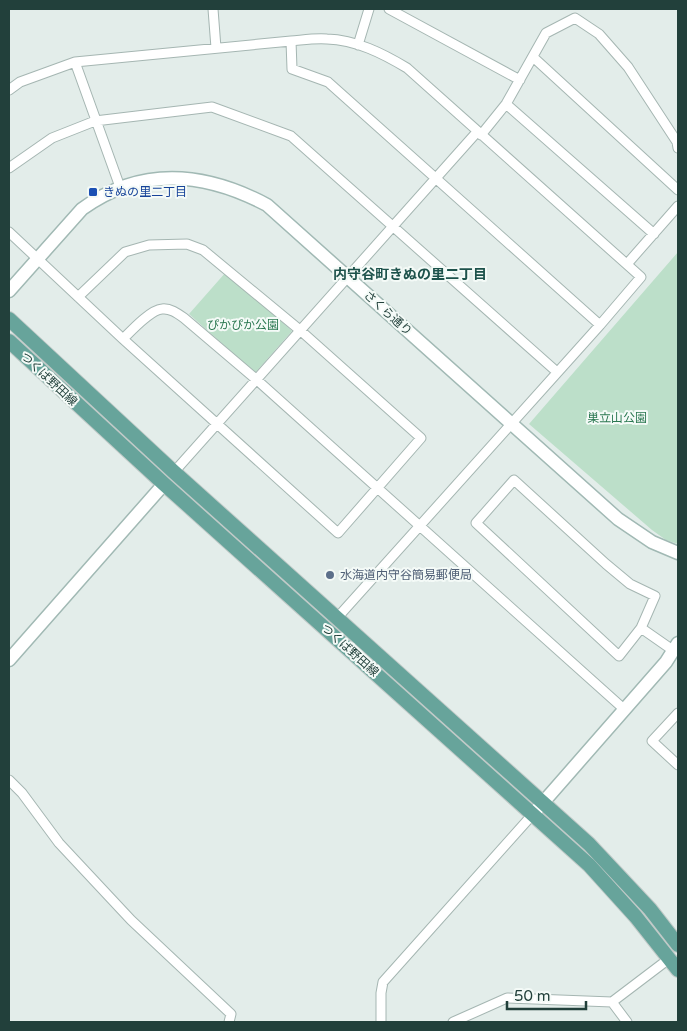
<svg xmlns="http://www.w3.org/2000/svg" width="687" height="1031" viewBox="0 0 687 1031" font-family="'Varela Round','Noto Sans JP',sans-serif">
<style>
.green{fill:#bcdfc9}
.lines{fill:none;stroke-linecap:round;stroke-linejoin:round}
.street-casing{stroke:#a5b6b2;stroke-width:11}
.secondary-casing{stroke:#a1b9b4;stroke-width:15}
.primary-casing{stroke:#c1cac8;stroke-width:16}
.street{stroke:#fff;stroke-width:9}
.secondary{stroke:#fff;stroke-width:12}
.primary{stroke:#67a49b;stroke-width:14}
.transit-dot{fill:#1a4fb4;stroke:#f4faf7;stroke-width:2}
.service-dot{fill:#5c6f8a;stroke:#f4faf7;stroke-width:2}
.labels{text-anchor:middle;stroke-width:4;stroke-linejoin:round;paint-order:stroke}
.transit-label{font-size:12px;fill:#164399;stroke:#f4faf7;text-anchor:start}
.street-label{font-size:12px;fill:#22403b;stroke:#f4faf7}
.park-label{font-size:12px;fill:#2b7851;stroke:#f4faf7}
.service-label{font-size:12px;fill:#4e5e75;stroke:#f4faf7;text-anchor:start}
.neighbourhood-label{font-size:14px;font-weight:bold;fill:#1d524b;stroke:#f4faf7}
</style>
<rect width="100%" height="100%" fill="#e3edea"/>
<path class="green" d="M 678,252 L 678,544 L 666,540 L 652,530 L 529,424 Z
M 226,272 L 292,331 L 255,373 L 189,314 Z"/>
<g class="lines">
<defs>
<path id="street" d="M 213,9 L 216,48
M 389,9 L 520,80
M 291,41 L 292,69 L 328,82 L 600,325
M 358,45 L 369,9
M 533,57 L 678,190
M 75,62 L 120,187
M 9,90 L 20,82 L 75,62 L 291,41 C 303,40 315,38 327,39 C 356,40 382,53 407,68 L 641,277 L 600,325 L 337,618
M 506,104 L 654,234
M 481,135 L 506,104 L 546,33 L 575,18 L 599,34 L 628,67 L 677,142 L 678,148
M 9,168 L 52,138 L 95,121 L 212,107 L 291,136 L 557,372
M 9,232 L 123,339 L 338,533 L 421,438 L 301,331 L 203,250 L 187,244 L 149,245 L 125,252 L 78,297
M 627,264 L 678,206
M 123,339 C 131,331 150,310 162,309 C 170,308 177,313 184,318 L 257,380 L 625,710
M 174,472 L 477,132
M 514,480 L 606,564 L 630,584 L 655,596 L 641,628 L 619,656 L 476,523 Z
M 641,628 L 674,651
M 678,713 L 652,741 L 678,765
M 9,780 L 22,793 L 59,843 L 131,920 L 231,1014 L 229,1022
M 612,1002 L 627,1022
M 381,1022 L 381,993 L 383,982 L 533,814
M 453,1022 L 507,998 L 612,1002 L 670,958"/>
<path id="secondary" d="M 9,291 L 82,209 C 141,166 205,172 267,205 L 618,519 L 652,542 L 678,553
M 9,660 L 164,484
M 533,814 L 666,662 L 678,643"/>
<path id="primary" d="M 9,319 L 174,472 L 589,844 L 650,909 L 678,945
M 9,341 L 164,484 L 589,865 L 636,917 L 678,970"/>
</defs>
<use href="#street" class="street-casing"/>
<use href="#secondary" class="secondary-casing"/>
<use href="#primary" class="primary-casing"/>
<use href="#street" class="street"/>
<use href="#secondary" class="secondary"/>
<use href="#primary" class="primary"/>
</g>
<rect class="transit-dot" x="88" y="187" width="10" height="10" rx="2.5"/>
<circle class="service-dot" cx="330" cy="575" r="5"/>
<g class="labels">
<g class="transit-label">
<text x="103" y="196">きぬの里二丁目</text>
</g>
<g class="street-label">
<text transform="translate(388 313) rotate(42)" y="4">さくら通り</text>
<text transform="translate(49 379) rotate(43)" y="4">つくば野田線</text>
<text transform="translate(350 650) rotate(42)" y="4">つくば野田線</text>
</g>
<g class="park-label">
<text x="243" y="329">ぴかぴか公園</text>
<text x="617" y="422">巣立山公園</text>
</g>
<g class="service-label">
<text x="340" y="579">水海道内守谷簡易郵便局</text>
</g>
<g class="neighbourhood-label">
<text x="410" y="279">内守谷町きぬの里二丁目</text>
</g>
</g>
<rect width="687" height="1031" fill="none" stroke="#22403b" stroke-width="20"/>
<path d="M507 1001v8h79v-8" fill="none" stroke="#22403b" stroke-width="2.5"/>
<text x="514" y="1001" font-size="15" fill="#22403b" stroke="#f4faf7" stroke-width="4" paint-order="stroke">50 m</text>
</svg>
